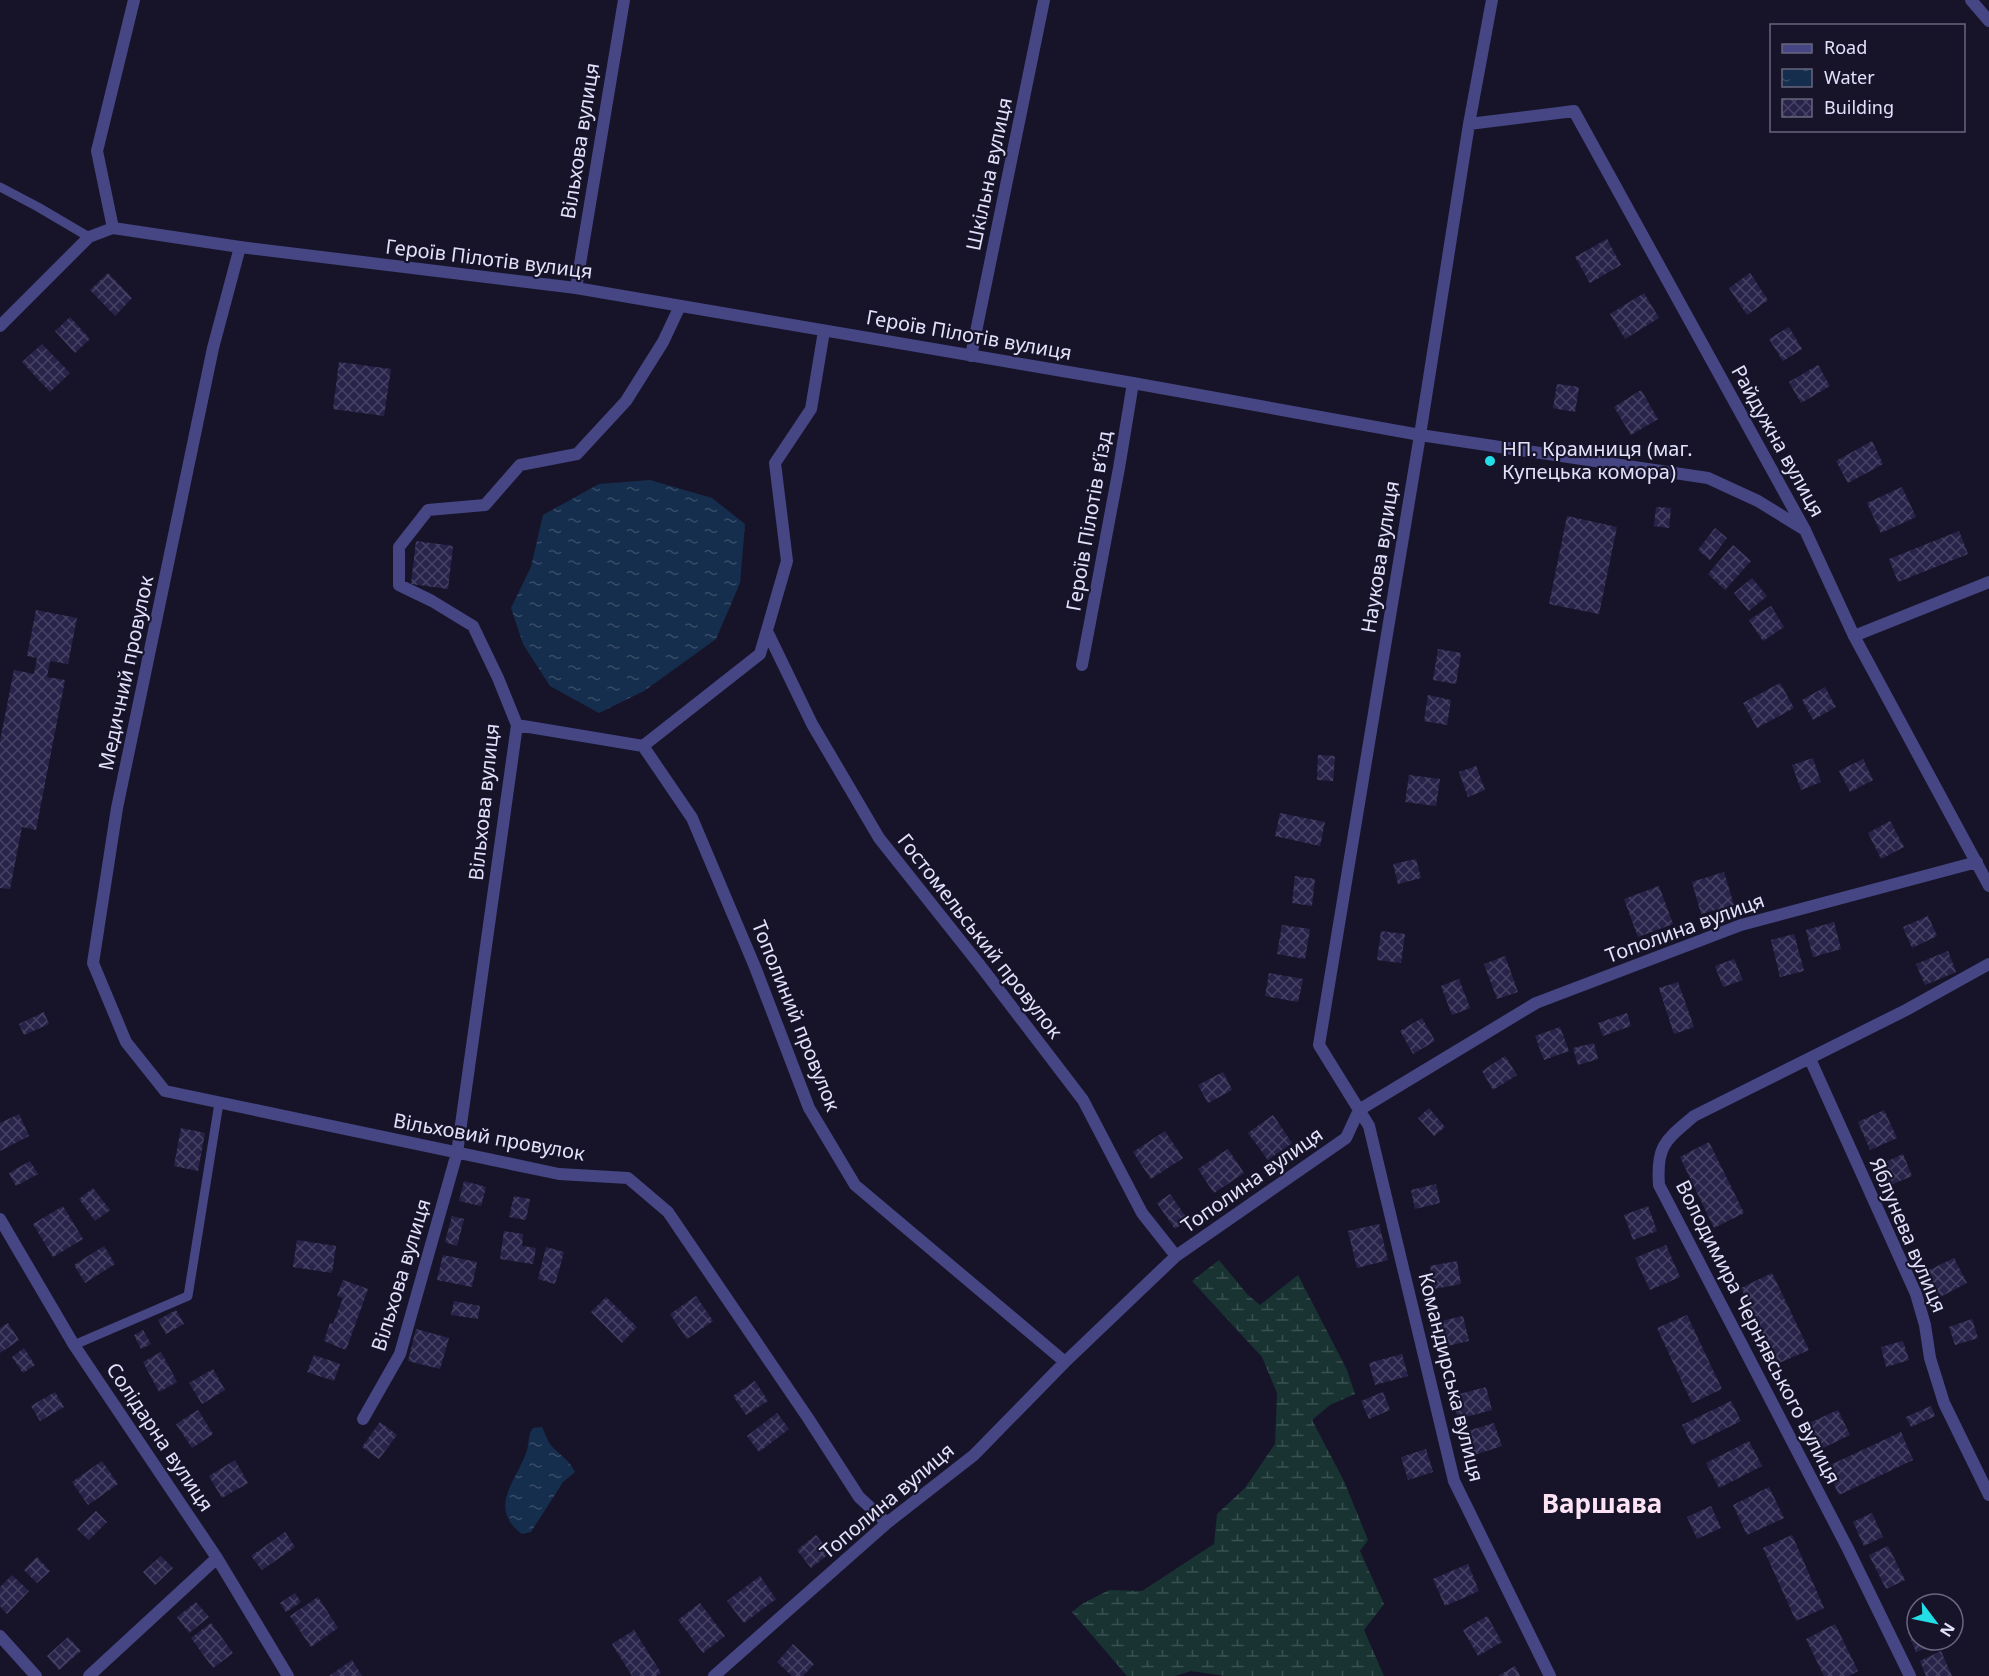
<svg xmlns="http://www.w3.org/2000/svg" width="1989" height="1676" viewBox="0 0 1989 1676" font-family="'Noto Sans',sans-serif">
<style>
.wetland{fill:url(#wetland-marsh)}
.water{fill:url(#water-ripples)}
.building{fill:url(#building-cross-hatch)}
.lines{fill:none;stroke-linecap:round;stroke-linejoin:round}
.service{stroke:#454683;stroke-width:9}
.minor{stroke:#454683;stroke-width:12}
.tertiary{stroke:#454683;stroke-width:12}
.poi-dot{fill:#23dee6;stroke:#17142a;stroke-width:2}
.labels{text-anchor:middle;stroke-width:4.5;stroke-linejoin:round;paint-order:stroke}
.street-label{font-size:20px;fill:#e2e1fc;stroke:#17142a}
.poi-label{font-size:20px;fill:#e2e1fc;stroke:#17142a;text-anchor:start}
.district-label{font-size:26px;font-weight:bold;fill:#fce3f4;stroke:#17142a}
</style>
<defs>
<pattern id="wetland-marsh" width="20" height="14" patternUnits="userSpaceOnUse" patternTransform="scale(1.5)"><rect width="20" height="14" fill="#183331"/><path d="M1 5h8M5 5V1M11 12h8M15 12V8" fill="none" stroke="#395050"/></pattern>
<pattern id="water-ripples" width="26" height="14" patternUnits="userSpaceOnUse" patternTransform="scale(1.5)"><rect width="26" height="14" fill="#162e4d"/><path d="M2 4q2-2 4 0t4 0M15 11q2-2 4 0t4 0" fill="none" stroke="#384c68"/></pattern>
<pattern id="building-cross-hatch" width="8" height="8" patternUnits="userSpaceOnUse" patternTransform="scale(1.5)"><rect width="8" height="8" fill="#282349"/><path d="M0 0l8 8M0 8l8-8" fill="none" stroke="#474364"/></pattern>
</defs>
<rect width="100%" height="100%" fill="#17142a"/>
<path class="wetland" d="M 1219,1260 L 1247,1294 L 1260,1305 L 1298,1275 L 1347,1370 L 1355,1394 L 1330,1405 L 1312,1420 L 1344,1481 L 1368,1540 L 1360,1551 L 1384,1604 L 1364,1630 L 1384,1676 L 1225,1676 L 1191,1671 L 1175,1676 L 1127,1676 L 1072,1612 L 1082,1604 L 1109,1590 L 1142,1591 L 1214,1544 L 1217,1514 L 1245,1488 L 1275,1444 L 1277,1393 L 1262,1357 L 1192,1281 Z"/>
<path class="water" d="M 650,480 L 712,498 L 745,524 L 740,583 L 716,639 L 644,691 L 599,713 L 550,686 L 523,644 L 511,608 L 531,567 L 543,515 L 599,484 Z
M 542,1427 C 544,1431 546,1437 548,1441 C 556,1454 568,1457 575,1472 L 563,1482 L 531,1532 L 522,1534 C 486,1507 518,1480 527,1450 C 530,1440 527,1437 533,1428 Z"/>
<path class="building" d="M 1607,239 L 1621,265 L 1590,283 L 1575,257 Z
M 108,273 L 132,298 L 115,316 L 90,290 Z
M 1750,273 L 1768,300 L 1747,315 L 1729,288 Z
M 1644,293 L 1659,318 L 1625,339 L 1610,314 Z
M 70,317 L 90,339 L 75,353 L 55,331 Z
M 1789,327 L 1802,349 L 1783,361 L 1769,339 Z
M 42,344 L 70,373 L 50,392 L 22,362 Z
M 339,362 L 391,369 L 384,416 L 333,409 Z
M 1818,365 L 1830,386 L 1801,403 L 1789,382 Z
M 1557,384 L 1579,387 L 1575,412 L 1553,408 Z
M 1641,390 L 1658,419 L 1631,435 L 1614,407 Z
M 1872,441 L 1883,464 L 1848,483 L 1836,461 Z
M 1902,487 L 1916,517 L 1881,533 L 1867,503 Z
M 1656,507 L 1671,508 L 1669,528 L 1654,526 Z
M 1567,516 L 1617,527 L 1599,614 L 1549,604 Z
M 1715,528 L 1727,538 L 1710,560 L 1698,550 Z
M 1959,531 L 1968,554 L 1898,582 L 1889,559 Z
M 416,541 L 453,546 L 448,589 L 411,584 Z
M 1733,545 L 1751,561 L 1725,590 L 1708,574 Z
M 1752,578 L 1767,596 L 1749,611 L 1734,593 Z
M 1771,606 L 1784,627 L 1763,641 L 1749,620 Z
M 36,610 L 77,618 L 68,664 L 50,661 L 47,677 L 65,680 L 36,830 L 22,827 L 10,889 L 0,888 L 0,741 L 14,670 L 34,674 L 37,658 L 27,656 Z
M 1438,649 L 1461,653 L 1456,684 L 1433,680 Z
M 1780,683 L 1794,708 L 1757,728 L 1743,703 Z
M 1825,687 L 1836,707 L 1813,720 L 1802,700 Z
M 1428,695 L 1451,700 L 1447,725 L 1424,721 Z
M 1318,755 L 1335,756 L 1333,781 L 1317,780 Z
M 1813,758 L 1821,782 L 1801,790 L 1792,765 Z
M 1863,759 L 1873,780 L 1850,792 L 1839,771 Z
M 1476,766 L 1485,790 L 1468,797 L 1459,772 Z
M 1409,775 L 1440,779 L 1436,806 L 1405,802 Z
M 1280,813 L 1325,822 L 1320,846 L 1275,836 Z
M 1890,821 L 1904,847 L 1881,859 L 1868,833 Z
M 1416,859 L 1421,878 L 1398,884 L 1393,864 Z
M 1724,872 L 1734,905 L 1701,914 L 1692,882 Z
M 1295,876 L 1315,879 L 1312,906 L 1292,903 Z
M 1659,886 L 1673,924 L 1638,937 L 1624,899 Z
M 1928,916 L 1937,936 L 1912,948 L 1903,927 Z
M 1834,922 L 1841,949 L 1813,957 L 1806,930 Z
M 1282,925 L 1310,929 L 1305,959 L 1277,954 Z
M 1381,931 L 1405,934 L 1401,963 L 1377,960 Z
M 1794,934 L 1804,971 L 1780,977 L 1771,940 Z
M 1948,951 L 1956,972 L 1925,985 L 1916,964 Z
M 1505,956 L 1518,992 L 1497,999 L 1484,964 Z
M 1734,959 L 1743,980 L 1723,987 L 1715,966 Z
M 1269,973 L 1303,979 L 1298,1002 L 1265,996 Z
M 1459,979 L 1470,1008 L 1452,1015 L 1441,986 Z
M 1678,982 L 1694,1027 L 1674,1034 L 1659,988 Z
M 44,1012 L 49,1024 L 24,1035 L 19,1024 Z
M 1627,1013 L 1631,1026 L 1603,1036 L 1598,1023 Z
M 1422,1018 L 1435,1041 L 1413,1054 L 1400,1031 Z
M 1560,1027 L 1569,1051 L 1544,1060 L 1535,1036 Z
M 1594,1043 L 1598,1059 L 1578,1065 L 1573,1048 Z
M 1505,1056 L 1517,1075 L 1493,1090 L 1482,1071 Z
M 1223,1072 L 1232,1090 L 1208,1103 L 1198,1085 Z
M 1429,1108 L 1445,1127 L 1434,1136 L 1418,1118 Z
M 1884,1110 L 1897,1138 L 1870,1150 L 1858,1122 Z
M 19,1114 L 29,1136 L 0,1151 L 0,1123 Z
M 1273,1115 L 1292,1143 L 1268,1160 L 1248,1133 Z
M 181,1128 L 205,1133 L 198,1171 L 174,1166 Z
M 1165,1131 L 1183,1158 L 1151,1179 L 1133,1152 Z
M 1709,1142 L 1744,1213 L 1714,1228 L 1680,1157 Z
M 1228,1149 L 1244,1173 L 1214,1193 L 1198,1169 Z
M 1903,1154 L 1912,1176 L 1886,1187 L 1877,1166 Z
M 30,1161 L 38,1174 L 16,1186 L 9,1173 Z
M 464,1181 L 486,1187 L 481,1206 L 459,1201 Z
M 1436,1184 L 1440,1203 L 1415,1209 L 1411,1190 Z
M 93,1188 L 110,1210 L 95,1221 L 79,1199 Z
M 1170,1194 L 1188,1220 L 1175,1229 L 1157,1203 Z
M 514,1196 L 530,1199 L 526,1220 L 509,1217 Z
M 63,1206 L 83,1239 L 53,1257 L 33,1224 Z
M 1648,1206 L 1657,1231 L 1633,1240 L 1624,1215 Z
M 452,1216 L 464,1219 L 457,1246 L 445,1242 Z
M 1379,1224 L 1388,1260 L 1357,1268 L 1348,1231 Z
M 504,1231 L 523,1234 L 522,1246 L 536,1248 L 533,1264 L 500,1259 Z
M 297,1240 L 336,1246 L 332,1273 L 293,1267 Z
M 1666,1245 L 1680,1277 L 1650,1290 L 1635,1258 Z
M 104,1246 L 115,1264 L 85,1283 L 74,1265 Z
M 546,1247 L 564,1252 L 555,1284 L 538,1279 Z
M 443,1255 L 477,1262 L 472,1287 L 437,1280 Z
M 1954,1258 L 1967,1283 L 1938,1298 L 1925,1272 Z
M 1457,1261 L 1461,1284 L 1434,1289 L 1430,1266 Z
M 1772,1273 L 1809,1350 L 1777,1364 L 1741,1288 Z
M 343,1280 L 368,1289 L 346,1350 L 324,1341 L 330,1323 L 333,1324 L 343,1298 L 337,1296 Z
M 696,1296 L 713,1321 L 687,1339 L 670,1314 Z
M 606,1297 L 637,1327 L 622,1343 L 591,1312 Z
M 454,1301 L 480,1306 L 478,1319 L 451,1315 Z
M 176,1310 L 184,1324 L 166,1334 L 158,1320 Z
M 1687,1315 L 1722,1389 L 1692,1403 L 1657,1328 Z
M 1463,1316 L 1469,1341 L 1443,1347 L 1437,1322 Z
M 1972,1319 L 1978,1338 L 1955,1345 L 1949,1327 Z
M 8,1323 L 19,1340 L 0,1353 L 0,1328 Z
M 416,1329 L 449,1338 L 440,1369 L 408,1361 Z
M 143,1330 L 151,1344 L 141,1349 L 134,1335 Z
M 1903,1341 L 1909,1360 L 1886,1367 L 1881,1347 Z
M 24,1348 L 35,1365 L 23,1373 L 12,1357 Z
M 161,1352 L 177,1382 L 159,1392 L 143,1362 Z
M 1402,1354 L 1408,1376 L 1375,1385 L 1369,1363 Z
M 314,1355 L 340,1364 L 334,1381 L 307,1372 Z
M 213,1369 L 225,1390 L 202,1404 L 189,1383 Z
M 755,1381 L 768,1401 L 746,1415 L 733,1396 Z
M 1486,1387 L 1492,1410 L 1458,1419 L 1452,1396 Z
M 55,1392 L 64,1407 L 40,1421 L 31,1406 Z
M 1383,1392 L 1390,1410 L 1369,1419 L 1361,1401 Z
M 1731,1401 L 1741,1421 L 1692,1445 L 1682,1425 Z
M 1931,1406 L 1935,1416 L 1911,1427 L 1906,1417 Z
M 198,1410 L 213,1434 L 192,1448 L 176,1424 Z
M 1838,1410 L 1850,1435 L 1819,1450 L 1807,1424 Z
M 777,1413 L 789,1429 L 759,1452 L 747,1436 Z
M 380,1422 L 397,1435 L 379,1459 L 362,1447 Z
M 1494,1423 L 1502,1446 L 1471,1456 L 1464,1432 Z
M 1901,1432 L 1913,1460 L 1839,1495 L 1826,1467 Z
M 1749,1441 L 1762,1466 L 1719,1488 L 1706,1463 Z
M 1426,1449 L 1433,1472 L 1408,1480 L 1401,1457 Z
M 235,1460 L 248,1483 L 222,1498 L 209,1476 Z
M 102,1461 L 118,1484 L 88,1505 L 72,1482 Z
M 1769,1487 L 1784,1518 L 1747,1535 L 1733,1505 Z
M 1711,1506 L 1721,1528 L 1697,1539 L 1687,1517 Z
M 96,1511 L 107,1522 L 89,1540 L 77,1529 Z
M 1872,1513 L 1883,1537 L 1864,1546 L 1853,1522 Z
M 285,1532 L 295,1547 L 262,1570 L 251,1556 Z
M 816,1535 L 830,1553 L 811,1568 L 797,1550 Z
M 1792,1535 L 1824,1608 L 1796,1621 L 1763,1548 Z
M 1888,1546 L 1905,1580 L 1886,1589 L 1869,1555 Z
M 161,1556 L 173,1568 L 155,1585 L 143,1572 Z
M 37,1557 L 50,1571 L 37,1583 L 24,1570 Z
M 1468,1564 L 1479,1591 L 1445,1606 L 1433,1579 Z
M 12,1575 L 29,1591 L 7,1614 L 0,1606 L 0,1587 Z
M 760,1576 L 776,1599 L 744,1623 L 727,1601 Z
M 295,1593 L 301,1602 L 286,1612 L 280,1603 Z
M 318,1597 L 338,1628 L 311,1647 L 290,1616 Z
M 196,1602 L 209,1617 L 189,1633 L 177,1617 Z
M 700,1603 L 725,1636 L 703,1653 L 678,1620 Z
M 1487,1616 L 1502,1642 L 1478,1656 L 1463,1630 Z
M 211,1623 L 233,1653 L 213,1668 L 191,1638 Z
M 1835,1624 L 1858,1671 L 1849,1676 L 1824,1676 L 1806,1639 Z
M 1917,1629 L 1917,1640 L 1934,1640 L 1936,1644 L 1916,1652 L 1908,1632 Z
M 634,1630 L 661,1673 L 656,1676 L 632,1676 L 612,1644 Z
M 68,1637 L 81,1651 L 59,1670 L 47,1656 Z
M 793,1644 L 814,1664 L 803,1676 L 792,1676 L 777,1662 Z
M 1941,1651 L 1952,1676 L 1926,1676 L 1920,1661 Z
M 352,1660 L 362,1676 L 329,1676 Z
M 1515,1666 L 1520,1676 L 1498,1676 Z"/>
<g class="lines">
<path class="service" d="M 0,187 L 38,207 L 89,237
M 74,1345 L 188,1296 L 219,1103"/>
<path class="minor" d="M 1492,0 L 1469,124 L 1420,435 L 1319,1045 L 1369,1126 L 1454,1481 L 1550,1676
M 1971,0 L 1989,21
M 1469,124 L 1574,111 L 1805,530
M 113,228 L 97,151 L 134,0
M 240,247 L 213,348 L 117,808 L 93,963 L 126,1042 L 165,1091 L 559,1174 L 628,1178 L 668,1212 L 808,1418 L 859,1497 L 887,1523
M 576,288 L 624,0
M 971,356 L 1044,0
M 767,631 L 812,724 L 879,838 L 979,964 L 1083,1100 L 1142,1213 L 1176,1256
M 1854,636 L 1989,886
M 1082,665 L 1119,468 L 1133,383
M 517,725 L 643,746 L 760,654 L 787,561 L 775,463 L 811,409 L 824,331
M 643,746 L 692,818 L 755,967 L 809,1108 L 855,1185 L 1065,1362
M 1810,1059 L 1916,1294 L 1925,1325 L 1930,1358 L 1944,1403 L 1989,1495
M 0,1219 L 74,1345 L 217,1558 L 288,1676
M 363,1419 L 400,1354 L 457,1153 L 517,725 L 498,678 L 473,626 L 432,601 L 399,585 L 399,547 L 428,510 L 485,505 L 520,465 L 577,454 L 626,401 L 663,342 L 680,306
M 0,1636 L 36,1676
M 89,1676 L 217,1558
M 714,1676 L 887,1523 L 974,1455 L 1065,1362 L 1176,1256 L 1346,1138 L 1359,1110 L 1536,1003 L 1741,925 L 1977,862
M 1910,1676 L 1848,1549 L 1659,1185 C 1656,1145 1666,1140 1694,1116 L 1906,1010 L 1989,964"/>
<path class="tertiary" d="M 0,326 L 89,237 L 113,228 L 240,247 L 576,288 L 1133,383 L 1420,435 L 1708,478 L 1758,501 L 1805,530 L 1854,636 L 1989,582"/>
</g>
<circle class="poi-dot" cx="1490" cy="461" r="6"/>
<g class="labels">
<g class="street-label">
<text transform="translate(580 141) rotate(-81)" y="7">Вільхова вулиця</text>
<text transform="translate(989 174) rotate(-78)" y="7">Шкільна вулиця</text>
<text transform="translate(489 259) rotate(7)" y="7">Героїв Пілотів вулиця</text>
<text transform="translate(969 335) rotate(10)" y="7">Героїв Пілотів вулиця</text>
<text transform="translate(1778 441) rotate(61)" y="7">Райдужна вулиця</text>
<text transform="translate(1089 521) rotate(-80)" y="7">Героїв Пілотів в’їзд</text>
<text transform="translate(1380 557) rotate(-81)" y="7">Наукова вулиця</text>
<text transform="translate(126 673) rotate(-78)" y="7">Медичний провулок</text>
<text transform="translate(484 802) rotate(-84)" y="7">Вільхова вулиця</text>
<text transform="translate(1685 928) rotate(-20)" y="7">Тополина вулиця</text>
<text transform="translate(980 936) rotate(52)" y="7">Гостомельський провулок</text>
<text transform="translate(796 1016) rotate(68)" y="7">Тополиний провулок</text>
<text transform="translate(489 1137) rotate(10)" y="7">Вільховий провулок</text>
<text transform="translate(1252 1180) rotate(-35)" y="7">Тополина вулиця</text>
<text transform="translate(1908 1235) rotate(67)" y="7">Яблунева вулиця</text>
<text transform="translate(401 1275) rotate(-73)" y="7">Вільхова вулиця</text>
<text transform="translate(1758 1332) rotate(63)" y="7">Володимира Чернявського вулиця</text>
<text transform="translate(1451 1377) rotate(76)" y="7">Командирська вулиця</text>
<text transform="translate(160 1437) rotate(56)" y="7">Солідарна вулиця</text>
<text transform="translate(887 1501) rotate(-40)" y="7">Тополина вулиця</text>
</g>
<g class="poi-label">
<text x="1502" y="456">НП. Крамниця (маг.<tspan x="1502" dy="23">Купецька комора)</tspan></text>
</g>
<g class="district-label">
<text x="1602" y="1513">Варшава</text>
</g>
</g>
<rect x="1770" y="24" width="195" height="108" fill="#17142a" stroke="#68667e" stroke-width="1.5"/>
<rect x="1782" y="44" width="30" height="9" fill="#454683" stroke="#68667e" stroke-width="1.5"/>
<text x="1824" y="54" font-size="18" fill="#e2e1fc">Road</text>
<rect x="1782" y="69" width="30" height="18" fill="url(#water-ripples)" stroke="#68667e" stroke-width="1.5"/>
<text x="1824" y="84" font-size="18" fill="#e2e1fc">Water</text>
<rect x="1782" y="99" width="30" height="18" fill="url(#building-cross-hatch)" stroke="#68667e" stroke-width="1.5"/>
<text x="1824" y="114" font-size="18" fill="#e2e1fc">Building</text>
<g transform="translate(1935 1622) rotate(122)"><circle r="28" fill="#17142a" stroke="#68667e" stroke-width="1.5"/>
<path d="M0-4.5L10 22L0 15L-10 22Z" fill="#23dee6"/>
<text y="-9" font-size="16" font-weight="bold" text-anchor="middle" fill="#e2e1fc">N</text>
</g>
</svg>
